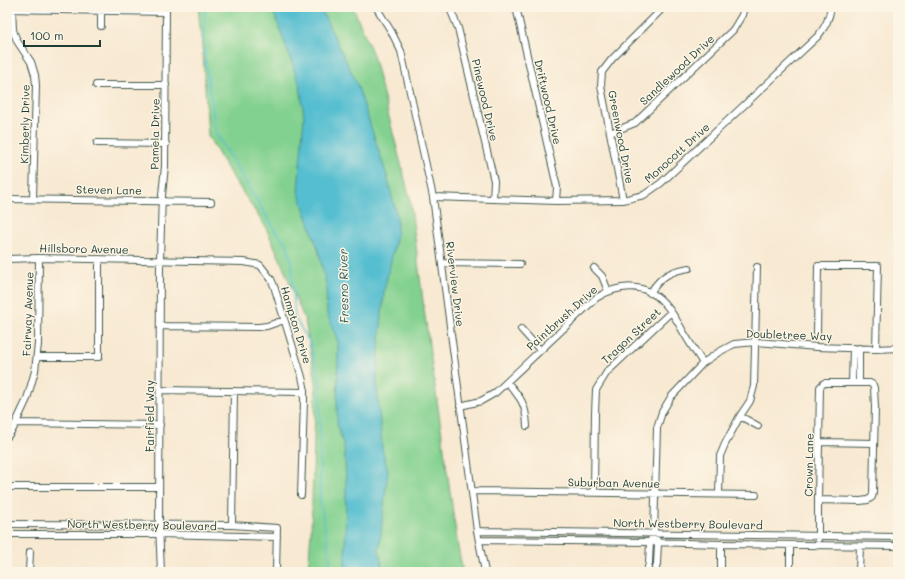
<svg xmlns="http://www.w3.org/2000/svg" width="905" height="579" viewBox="0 0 905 579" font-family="Mali,sans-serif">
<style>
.green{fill:#83d190;stroke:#518762}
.water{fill:#54bed0;stroke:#3a7e82}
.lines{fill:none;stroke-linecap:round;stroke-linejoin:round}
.stream{stroke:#54bed0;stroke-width:1.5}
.street-casing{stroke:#40574c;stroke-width:8}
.street{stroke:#fff;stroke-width:6}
.labels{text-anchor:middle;stroke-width:3;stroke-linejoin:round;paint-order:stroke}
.street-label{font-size:11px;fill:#1f3d34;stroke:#fcf5e5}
.water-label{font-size:12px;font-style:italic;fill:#2c5d5b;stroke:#fcf5e5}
</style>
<rect width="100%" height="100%" fill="#fcf5e5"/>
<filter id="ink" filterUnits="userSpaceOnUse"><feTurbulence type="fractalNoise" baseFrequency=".025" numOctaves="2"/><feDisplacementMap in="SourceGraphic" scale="8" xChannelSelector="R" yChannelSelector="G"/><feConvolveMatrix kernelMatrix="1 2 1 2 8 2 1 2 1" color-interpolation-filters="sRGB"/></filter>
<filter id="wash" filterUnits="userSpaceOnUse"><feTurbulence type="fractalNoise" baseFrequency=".012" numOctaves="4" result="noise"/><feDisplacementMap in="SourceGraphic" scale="16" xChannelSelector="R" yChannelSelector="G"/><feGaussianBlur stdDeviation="0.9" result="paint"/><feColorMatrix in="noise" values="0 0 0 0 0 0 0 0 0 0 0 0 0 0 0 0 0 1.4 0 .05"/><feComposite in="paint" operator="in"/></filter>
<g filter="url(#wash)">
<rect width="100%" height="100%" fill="#f8e9d2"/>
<path class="green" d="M 198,7 L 353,7 L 373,55 L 410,199 L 424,309 L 458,547 L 463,572 L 308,572 L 311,531 L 316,383 L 305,321 L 280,259 L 265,226 L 226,167 L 208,136 L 203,56 Z"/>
<path class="water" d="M 272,7 L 320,7 L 357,84 L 387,176 L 397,217 L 397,235 L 384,291 L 379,349 L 377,385 L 382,448 L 388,471 L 379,550 L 383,572 L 345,572 L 346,480 L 344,447 L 337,424 L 338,342 L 327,314 L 326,284 L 318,249 L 298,191 L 304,116 L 300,86 Z"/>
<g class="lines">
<path class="stream" d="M 205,7 L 203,44 L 216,133 L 276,232 L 286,242 L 291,259 L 295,318 L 310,343 L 320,382 L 320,499 L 332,572"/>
</g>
</g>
<g filter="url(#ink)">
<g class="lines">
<defs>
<path id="street" d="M 12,7 L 13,30 L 17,41 L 31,62 L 35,75 L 36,85 L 33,199
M 376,7 L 391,31 L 401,51 L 433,197 L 477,531 L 485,572
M 449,7 L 451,11 L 458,28 L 494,181 L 493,199
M 516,7 L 557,187 L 556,201
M 7,9 L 166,12
M 101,10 L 101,26
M 96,85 L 166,85
M 610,133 L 635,123 L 733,30 L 742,15 L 744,7
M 97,143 L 166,144
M 433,197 L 556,201 L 623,200 L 644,195 L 661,183 L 818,36 C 826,26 829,19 831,7
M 7,199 L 211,202
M 623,200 L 601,86 L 602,72 L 612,59 L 664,7
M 7,259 L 39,258 L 244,262 L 260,265 L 271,279 L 274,286 L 302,377 L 304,386 L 304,401 L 301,495
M 442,263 L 520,264
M 594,268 L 602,276 L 608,291
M 650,293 C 661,276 670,271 689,268
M 160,326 L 259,327 L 267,326 L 284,320
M 521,329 L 540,350
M 817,333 L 818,266 L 878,266 L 876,349
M 37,357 L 99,357 L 99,259
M 507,382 C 521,398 526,404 527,426
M 852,383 L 853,348
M 859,383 L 859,348
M 160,390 L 304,392
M 460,406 L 481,401 L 495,393 L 596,298 C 619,284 645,282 664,303 C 671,310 675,318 680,326 C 687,339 695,351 703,363
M 740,416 L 758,426
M 16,423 L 160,425
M 7,437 L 13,429 L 27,399 L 35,371 L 38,344 L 39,258
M 820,442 L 874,443
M 7,487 L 159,487
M 472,491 L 756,495
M 594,492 L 595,413 L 596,390 L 607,372 L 671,312
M 719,494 L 720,456 L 725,444 L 740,416 L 750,401 L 754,386 L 757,267
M 818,500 L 860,501 L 868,500 L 872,497 L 873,493 L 875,407 L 874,388 L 873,385 L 870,383 L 824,383 L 820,387 L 818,500 L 818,539
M 7,524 L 232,525 L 277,528 L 276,572
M 232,525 L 234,391
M 477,531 L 898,537
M 7,534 L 159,534 L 277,537
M 479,540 L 650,542 L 721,544 L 898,546
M 29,572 L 30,552
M 161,572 L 159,525 L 160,260 L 162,195 L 165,166 L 166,7
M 647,572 L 649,563 L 650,542 L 654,533 L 657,428 L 662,412 L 671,397 L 703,363 L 719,352 L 734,344 L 756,342 L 817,347 L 876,349 L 898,348
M 655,572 L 657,564 L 658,543 L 657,540
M 721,572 L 721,544
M 790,572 L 790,545
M 859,572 L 860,546"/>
</defs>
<use href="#street" class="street-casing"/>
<use href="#street" class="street"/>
</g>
</g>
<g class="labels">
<g class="street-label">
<text transform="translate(677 70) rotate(-43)" y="4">Sandlewood Drive</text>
<text transform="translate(485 100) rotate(77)" y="4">Pinewood Drive</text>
<text transform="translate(548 102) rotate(77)" y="4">Driftwood Drive</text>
<text transform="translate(25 124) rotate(-89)" y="4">Kimberly Drive</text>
<text transform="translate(155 134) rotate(-89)" y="4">Pamela Drive</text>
<text transform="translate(621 137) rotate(79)" y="4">Greenwood Drive</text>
<text transform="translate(677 153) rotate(-42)" y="4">Monocott Drive</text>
<text transform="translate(109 190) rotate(1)" y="4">Steven Lane</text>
<text transform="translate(84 249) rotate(1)" y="4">Hillsboro Avenue</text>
<text transform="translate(455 284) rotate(83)" y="4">Riverview Drive</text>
<text transform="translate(28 314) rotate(-88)" y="4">Fairway Avenue</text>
<text transform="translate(562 318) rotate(-42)" y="4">Paintbrush Drive</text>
<text transform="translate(296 325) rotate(73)" y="4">Hampton Drive</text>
<text transform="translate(789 335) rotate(2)" y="4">Doubletree Way</text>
<text transform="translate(631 336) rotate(-43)" y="4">Tragon Street</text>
<text transform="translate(150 416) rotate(-90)" y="4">Fairfield Way</text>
<text transform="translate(809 465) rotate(-89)" y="4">Crown Lane</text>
<text transform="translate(614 483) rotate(1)" y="4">Suburban Avenue</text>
<text transform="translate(688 524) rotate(1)" y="4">North Westberry Boulevard</text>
<text transform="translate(142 525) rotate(1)" y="4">North Westberry Boulevard</text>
</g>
<g class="water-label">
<text transform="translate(344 286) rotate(-91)" y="4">Fresno River</text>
</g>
</g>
<rect width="905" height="579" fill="none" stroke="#fcf5e5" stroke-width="24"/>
<path d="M24 40v6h76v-6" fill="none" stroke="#1f3d34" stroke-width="2"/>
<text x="30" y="40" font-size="12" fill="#1f3d34" stroke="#fcf5e5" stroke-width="3" paint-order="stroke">100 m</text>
</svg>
